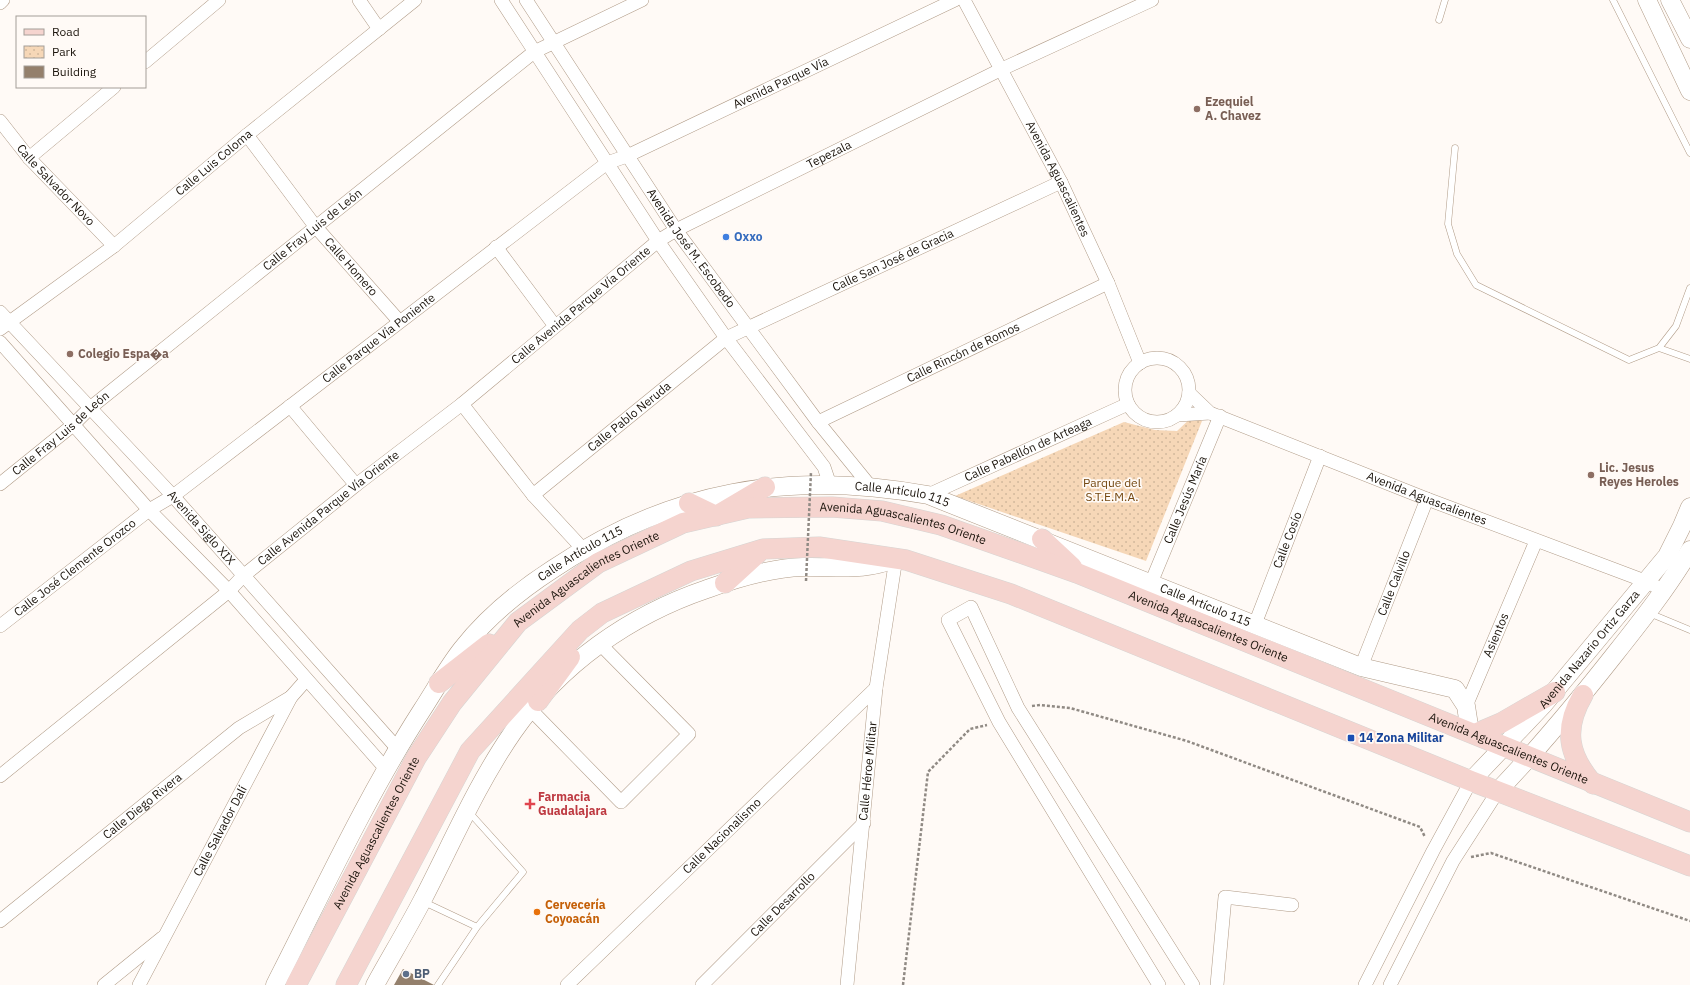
<svg xmlns="http://www.w3.org/2000/svg" width="1690" height="985" viewBox="0 0 1690 985" font-family="'IBM Plex Sans',sans-serif">
<style>
.park{fill:url(#park-dots)}
.building{fill:#94806c}
.lines{fill:none;stroke-linecap:round;stroke-linejoin:round}
.lane-casing{stroke:#b09b87;stroke-width:7}
.street-casing{stroke:#b09b87;stroke-width:14}
.secondary-casing{stroke:#b09b87;stroke-width:19}
.primary-casing{stroke:#d6d5d3;stroke-width:21}
.path{stroke:#908a84;stroke-width:2.5;stroke-dasharray:3 2;stroke-linecap:butt}
.lane{stroke:#fff;stroke-width:6}
.street{stroke:#fff;stroke-width:13}
.secondary{stroke:#fff;stroke-width:18}
.primary{stroke:#f5d4cf;stroke-width:20}
.path-bridge{stroke:#908a84;stroke-width:2.5;stroke-dasharray:3 2;stroke-linecap:butt}
.education-dot{fill:#8d6e63;stroke:#fffaf6;stroke-width:1.5}
.shop-dot{fill:#3f7fe0;stroke:#fffaf6;stroke-width:1.5}
.transit-dot{fill:#1a4fb4;stroke:#fffaf6;stroke-width:1.5}
.health-dot{fill:#e0444e;stroke:#fffaf6;stroke-width:1.5}
.food-dot{fill:#e8710a;stroke:#fffaf6;stroke-width:1.5}
.service-dot{fill:#5c6f8a;stroke:#fffaf6;stroke-width:1.5}
.labels{text-anchor:middle;stroke-width:3.5;stroke-linejoin:round;paint-order:stroke}
.street-label{font-size:12px;fill:#1b140c;stroke:#fffaf6}
.education-label{font-size:12px;font-weight:bold;fill:#785e54;stroke:#fffaf6;text-anchor:start}
.shop-label{font-size:12px;font-weight:bold;fill:#366cbe;stroke:#fffaf6;text-anchor:start}
.park-label{font-size:12px;fill:#744811;stroke:#fffaf6}
.transit-label{font-size:12px;font-weight:bold;fill:#164399;stroke:#fffaf6;text-anchor:start}
.health-label{font-size:12px;font-weight:bold;fill:#be3a42;stroke:#fffaf6;text-anchor:start}
.food-label{font-size:12px;font-weight:bold;fill:#c56008;stroke:#fffaf6;text-anchor:start}
.service-label{font-size:12px;font-weight:bold;fill:#4e5e75;stroke:#fffaf6;text-anchor:start}
</style>
<defs>
<pattern id="park-dots" width="8" height="8" patternUnits="userSpaceOnUse"><rect width="8" height="8" fill="#f6d7b7"/><path d="M2 2h.1M6 6h.1" fill="none" stroke="#d2b89c" stroke-width="1.8" stroke-linecap="round"/></pattern>
</defs>
<rect width="100%" height="100%" fill="#fffaf6"/>
<path class="park" d="M 1193,416 L 1202,421 L 1146,561 L 955,496 L 1124,422 L 1155,430 L 1177,431 Z"/>
<path class="building" d="M 403,969 L 434,985 L 394,985 Z"/>
<g class="lines">
<defs>
<path id="lane" d="M 1613,0 L 1690,153
M 1439,20 L 1445,0
M 1455,148 L 1448,224 L 1457,254 L 1476,285 L 1629,360 L 1659,348 L 1676,326 L 1690,288
M 1659,348 L 1690,359
M 1649,613 L 1690,630
M 424,902 L 477,927
M 438,985 L 477,927 L 523,872 L 469,812"/>
<g id="street">
<path d="M 359,0 L 379,29"/>
<path d="M 501,0 L 658,241 L 726,338 L 824,467 L 830,485"/>
<path id="s1" d="M 526,0 L 676,230 L 818,422 L 870,486"/>
<path id="s2" d="M 964,0 L 1061,182 L 1108,283 L 1140,363"/>
<path d="M 0,3 L 3,0"/>
<path d="M 145,62 L 219,0"/>
<path id="s3" d="M 0,121 L 29,158 L 114,246"/>
<path id="s4" d="M 247,135 L 315,226 L 399,321"/>
<path d="M 29,158 L 114,87"/>
<path d="M 496,247 L 555,326"/>
<path id="s5" d="M 0,312 L 173,496 L 397,748"/>
<path id="s6" d="M 0,329 L 114,246 L 247,135 L 415,0"/>
<path d="M 0,342 L 149,510 L 229,591 L 386,769"/>
<circle cx="1157" cy="390" r="32"/>
<path id="s7" d="M 1189,393 L 1210,413 L 1427,499 L 1645,581 L 1665,591"/>
<path d="M 462,404 L 533,495 L 583,549"/>
<path d="M 290,406 L 356,485"/>
<path d="M 1178,415 L 1210,413"/>
<path id="s8" d="M 818,422 L 1108,283"/>
<path id="s9" d="M 0,484 L 73,425 L 90,408 L 534,52 L 642,0"/>
<path id="s10" d="M 533,495 L 726,338 L 1061,182"/>
<path id="s11" d="M 928,495 L 1128,404"/>
<path id="s12" d="M 1151,583 L 1220,416"/>
<path id="s13" d="M 1255,624 L 1320,456"/>
<path id="s14" d="M 0,626 L 149,510 L 173,496 L 607,163 L 627,156 L 955,0"/>
<path id="s15" d="M 1361,667 L 1427,499"/>
<path id="s16" d="M 1466,706 L 1536,541"/>
<path d="M 531,710 L 621,802 L 689,734 L 600,644"/>
<path id="s17" d="M 0,776 L 229,591 L 243,576 L 356,485 L 462,404 L 658,241 L 676,230 L 1002,69 L 1152,0"/>
<path id="s18" d="M 0,921 L 239,728 L 291,697"/>
<path d="M 104,985 L 162,938"/>
<path id="s19" d="M 139,985 L 291,697 L 306,680"/>
<path id="s20" d="M 567,985 L 876,688"/>
<path id="s21" d="M 702,985 L 864,823"/>
<path id="s22" d="M 847,985 L 876,688 L 896,558"/>
<path d="M 1159,985 L 999,722 L 948,620 L 971,607 L 1018,708 L 1193,985"/>
<path d="M 1217,985 L 1225,897 L 1292,905"/>
<path d="M 1365,985 L 1433,851 L 1471,781"/>
<path d="M 1390,985 L 1453,861 L 1498,791"/>
</g>
<g id="secondary">
<path d="M 1647,0 L 1690,91"/>
<path d="M 1670,0 L 1690,39"/>
<path id="s23" d="M 1471,781 L 1544,704 L 1667,556 L 1682,526 L 1690,507"/>
<path d="M 1498,791 C 1540,747 1578,701 1615,654 C 1642,620 1668,587 1690,550"/>
<path id="s24" d="M 275,985 C 322,893 366,797 422,710 C 435,690 447,668 462,649 C 487,617 519,591 553,569 C 671,490 789,470 928,495 L 1361,667 L 1455,689 L 1466,706 L 1470,732"/>
<path d="M 375,985 C 391,956 408,928 423,899 C 452,843 477,784 513,732 C 560,664 630,615 707,589 C 737,578 771,568 803,567 C 835,566 866,572 896,558"/>
</g>
<g id="primary">
<path d="M 689,503 L 716,516 L 765,487"/>
<path d="M 1042,539 L 1072,567"/>
<path d="M 725,583 L 758,553"/>
<path d="M 439,683 L 489,644"/>
<path d="M 1583,695 C 1563,729 1568,755 1593,784"/>
<path d="M 538,701 L 570,657"/>
<path d="M 1475,734 L 1501,723 L 1555,692"/>
<path id="s25" d="M 296,985 L 416,758 L 452,703 L 518,622 L 598,563 L 683,523 L 748,508 L 832,507 L 882,511 L 941,525 L 1077,573 L 1690,822"/>
<path d="M 346,985 L 470,751 L 580,630 L 602,613 L 691,571 L 763,549 L 819,547 L 906,560 L 1011,594 L 1471,781 L 1690,866"/>
</g>
</defs>
<use href="#lane" class="lane-casing"/>
<use href="#street" class="street-casing"/>
<use href="#secondary" class="secondary-casing"/>
<use href="#primary" class="primary-casing"/>
<path class="path" d="M 1032,706 L 1040,705 L 1070,708 L 1187,741 L 1420,827 L 1425,837
M 1471,857 L 1491,853 L 1690,921
M 903,985 L 928,772 L 970,729 L 987,725"/>
<use href="#lane" class="lane"/>
<use href="#street" class="street"/>
<use href="#secondary" class="secondary"/>
<use href="#primary" class="primary"/>
<path class="path-bridge" d="M 806,581 L 811,472"/>
</g>
<g class="education-dot">
<circle cx="1197" cy="109" r="4"/>
<circle cx="70" cy="354" r="4"/>
<circle cx="1591" cy="475" r="4"/>
</g>
<circle class="shop-dot" cx="726" cy="237" r="4"/>
<rect class="transit-dot" x="1347" y="734" width="8" height="8" rx="2"/>
<path class="health-dot" d="M528 798h4v4h4v4h-4v4h-4v-4h-4v-4h4z"/>
<circle class="food-dot" cx="537" cy="912" r="4"/>
<circle class="service-dot" cx="406" cy="974" r="4"/>
<g class="labels">
<g class="street-label">
<text dy="4" stroke="none"><textPath href="#s14" startOffset="955">Avenida Parque Vía</textPath></text>
<text dy="4" stroke="none"><textPath href="#s17" startOffset="1040">Tepezala</textPath></text>
<text dy="4" stroke="none"><textPath href="#s6" startOffset="271">Calle Luis Coloma</textPath></text>
<text dy="4" stroke="none"><textPath href="#s2" startOffset="202">Avenida Aguascalientes</textPath></text>
<text dy="4" stroke="none"><textPath href="#s3" startOffset="85">Calle Salvador Novo</textPath></text>
<text dy="4" stroke="none"><textPath href="#s9" startOffset="403">Calle Fray Luis de León</textPath></text>
<text dy="4" stroke="none"><textPath href="#s1" startOffset="298">Avenida José M. Escobedo</textPath></text>
<text dy="4" stroke="none"><textPath href="#s10" startOffset="433">Calle San José de Gracia</textPath></text>
<text dy="4" stroke="none"><textPath href="#s4" startOffset="168">Calle Homero</textPath></text>
<text dy="4" stroke="none"><textPath href="#s17" startOffset="748">Calle Avenida Parque Vía Oriente</textPath></text>
<text dy="4" stroke="none"><textPath href="#s14" startOffset="476">Calle Parque Vía Poniente</textPath></text>
<text dy="4" stroke="none"><textPath href="#s8" startOffset="161">Calle Rincón de Romos</textPath></text>
<text dy="4" stroke="none"><textPath href="#s10" startOffset="124">Calle Pablo Neruda</textPath></text>
<text dy="4" stroke="none"><textPath href="#s9" startOffset="79">Calle Fray Luis de León</textPath></text>
<text dy="4" stroke="none"><textPath href="#s11" startOffset="110">Calle Pabellón de Arteaga</textPath></text>
<text dy="4" stroke="none"><textPath href="#s24" startOffset="874">Calle Artículo 115</textPath></text>
<text dy="4" stroke="none"><textPath href="#s7" startOffset="262">Avenida Aguascalientes</textPath></text>
<text dy="4" stroke="none"><textPath href="#s12" startOffset="90">Calle Jesús María</textPath></text>
<text dy="4" stroke="none"><textPath href="#s17" startOffset="424">Calle Avenida Parque Vía Oriente</textPath></text>
<text dy="4" stroke="none"><textPath href="#s25" startOffset="844">Avenida Aguascalientes Oriente</textPath></text>
<text dy="4" stroke="none"><textPath href="#s5" startOffset="295">Avenida Siglo XIX</textPath></text>
<text dy="4" stroke="none"><textPath href="#s13" startOffset="90">Calle Cosío</textPath></text>
<text dy="4" stroke="none"><textPath href="#s24" startOffset="538">Calle Artículo 115</textPath></text>
<text dy="4" stroke="none"><textPath href="#s14" startOffset="95">Calle José Clemente Orozco</textPath></text>
<text dy="4" stroke="none"><textPath href="#s25" startOffset="508">Avenida Aguascalientes Oriente</textPath></text>
<text dy="4" stroke="none"><textPath href="#s15" startOffset="90">Calle Calvillo</textPath></text>
<text dy="4" stroke="none"><textPath href="#s24" startOffset="1198">Calle Artículo 115</textPath></text>
<text dy="4" stroke="none"><textPath href="#s25" startOffset="1168">Avenida Aguascalientes Oriente</textPath></text>
<text dy="4" stroke="none"><textPath href="#s16" startOffset="77">Asientos</textPath></text>
<text dy="4" stroke="none"><textPath href="#s23" startOffset="177">Avenida Nazario Ortiz Garza</textPath></text>
<text dy="4" stroke="none"><textPath href="#s25" startOffset="1492">Avenida Aguascalientes Oriente</textPath></text>
<text dy="4" stroke="none"><textPath href="#s22" startOffset="215">Calle Héroe Militar</textPath></text>
<text dy="4" stroke="none"><textPath href="#s18" startOffset="183">Calle Diego Rivera</textPath></text>
<text dy="4" stroke="none"><textPath href="#s19" startOffset="174">Calle Salvador Dalí</textPath></text>
<text dy="4" stroke="none"><textPath href="#s25" startOffset="172">Avenida Aguascalientes Oriente</textPath></text>
<text dy="4" stroke="none"><textPath href="#s20" startOffset="215">Calle Nacionalismo</textPath></text>
<text dy="4" stroke="none"><textPath href="#s21" startOffset="114">Calle Desarrollo</textPath></text>
</g>
<g class="education-label">
<text x="1205" y="106">Ezequiel<tspan x="1205" dy="14">A. Chavez</tspan></text>
<text x="78" y="358">Colegio Espa�a</text>
<text x="1599" y="472">Lic. Jesus<tspan x="1599" dy="14">Reyes Heroles</tspan></text>
</g>
<g class="shop-label">
<text x="734" y="241">Oxxo</text>
</g>
<g class="park-label">
<text x="1112" y="487">Parque del<tspan x="1112" dy="14">S.T.E.M.A.</tspan></text>
</g>
<g class="transit-label">
<text x="1359" y="742">14 Zona Militar</text>
</g>
<g class="health-label">
<text x="538" y="801">Farmacia<tspan x="538" dy="14">Guadalajara</tspan></text>
</g>
<g class="food-label">
<text x="545" y="909">Cervecería<tspan x="545" dy="14">Coyoacán</tspan></text>
</g>
<g class="service-label">
<text x="414" y="978">BP</text>
</g>
</g>
<rect x="16" y="16" width="130" height="72" fill="#fffaf6" stroke="#a49e98"/>
<rect x="24" y="29" width="20" height="6" fill="#f5d4cf" stroke="#a49e98"/>
<text x="52" y="36" font-size="12" fill="#1b140c">Road</text>
<rect x="24" y="46" width="20" height="12" fill="url(#park-dots)" stroke="#a49e98"/>
<text x="52" y="56" font-size="12" fill="#1b140c">Park</text>
<rect x="24" y="66" width="20" height="12" fill="#94806c" stroke="#a49e98"/>
<text x="52" y="76" font-size="12" fill="#1b140c">Building</text>
</svg>
